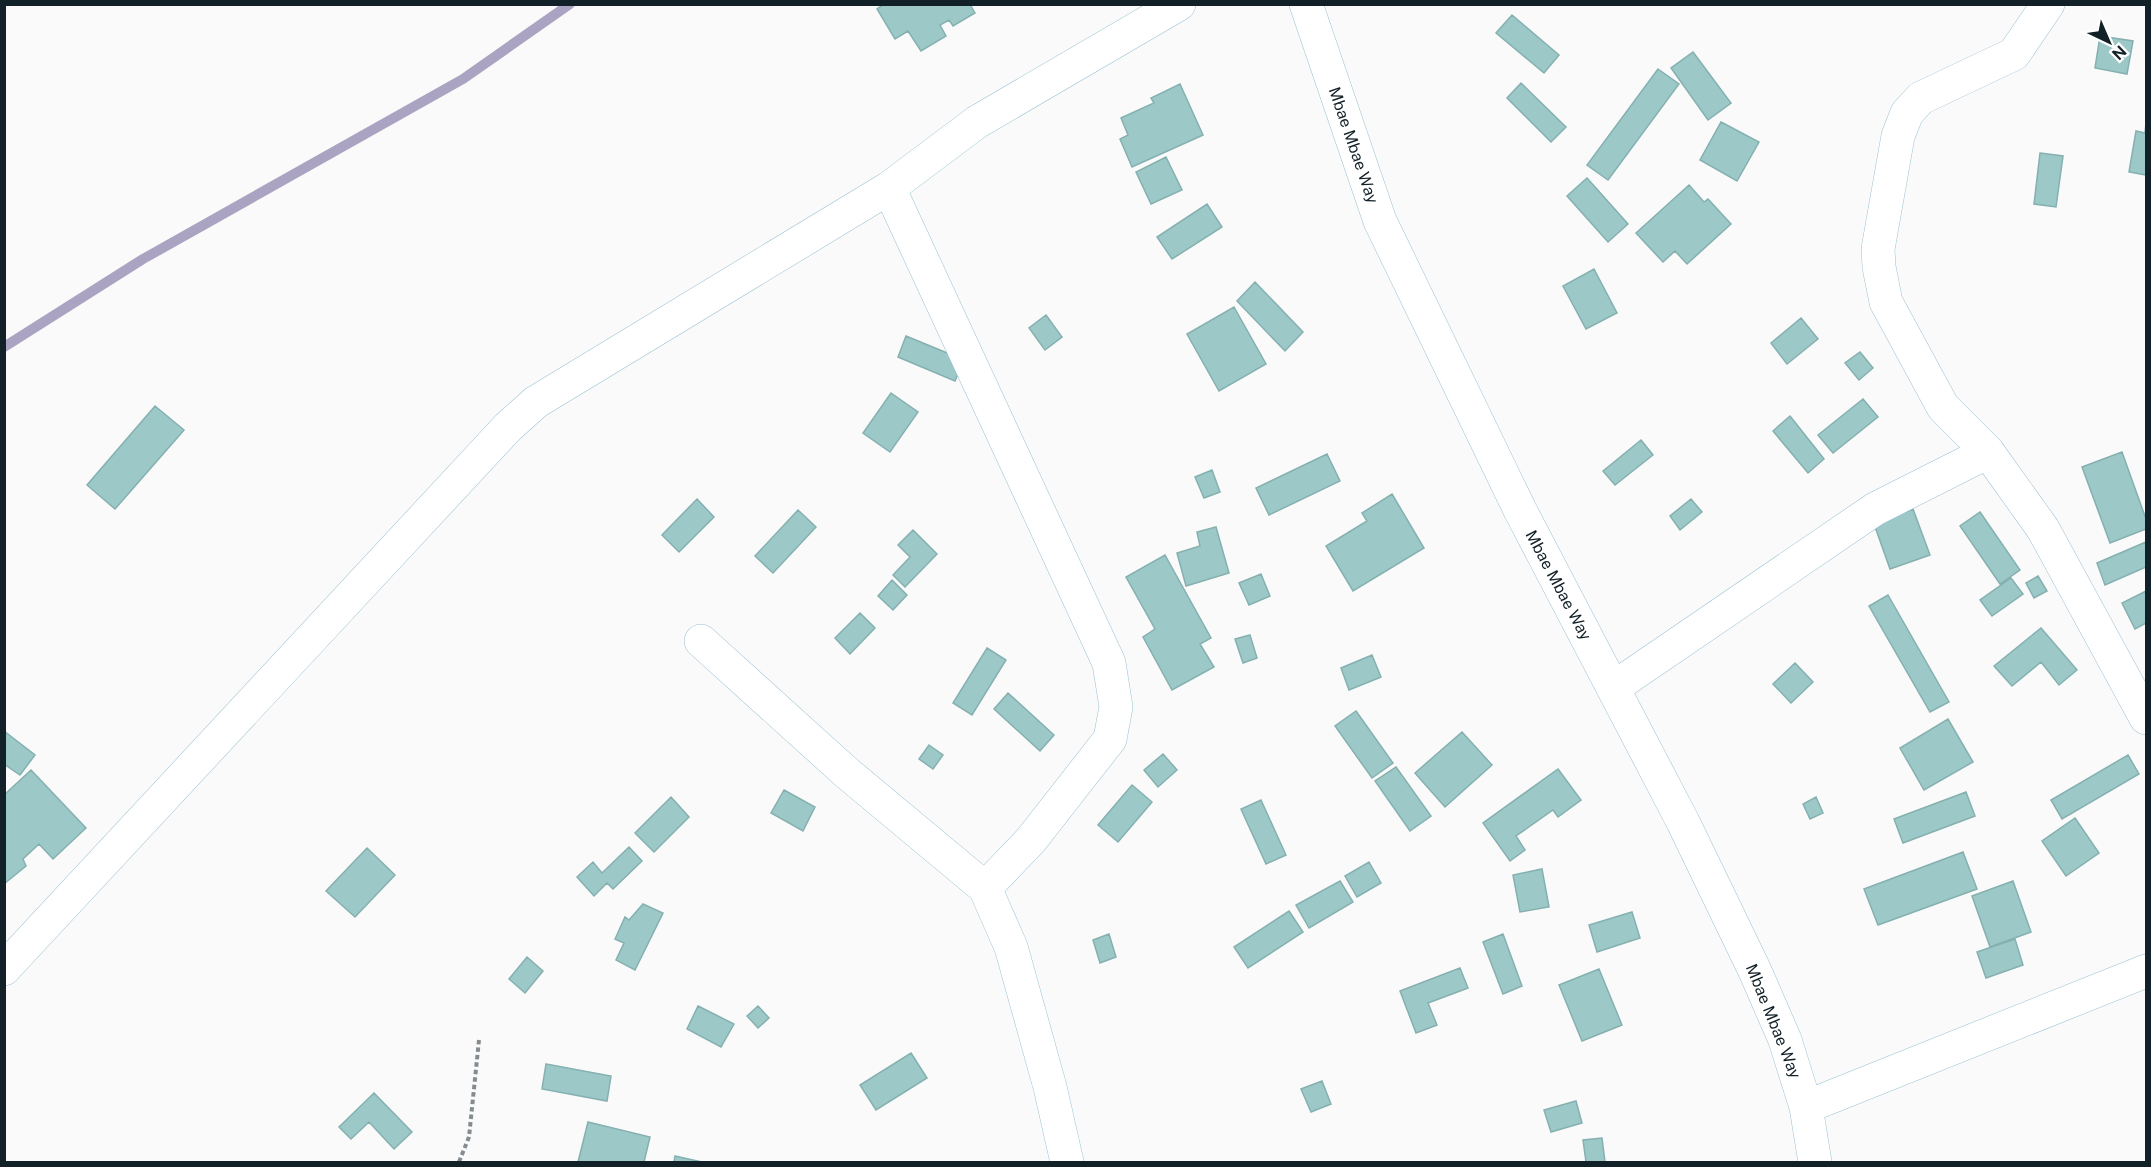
<svg xmlns="http://www.w3.org/2000/svg" width="2151" height="1167" viewBox="0 0 2151 1167" font-family="'Public Sans',sans-serif">
<style>
.lines{fill:none;stroke-linecap:round;stroke-linejoin:round}
.stream{stroke:#aaa4c2;stroke-width:10}
.building{fill:#9cc8c8;stroke:#85b0b0;stroke-width:1.5}
.minor-casing{stroke:#9dc1d3;stroke-width:34}
.path{stroke:#858c90;stroke-width:4;stroke-dasharray:4.5 3;stroke-linecap:butt}
.minor{stroke:#fff;stroke-width:33}
.labels{text-anchor:middle;stroke-width:4.5;stroke-linejoin:round;paint-order:stroke}
.street-label{font-size:16px;fill:#122027;stroke:#fff}
</style>
<rect width="100%" height="100%" fill="#fafafa"/>
<g class="lines">
<path class="stream" d="M 4,347 L 143,259 L 463,79 L 570,4"/>
</g>
<path class="building" d="M 884,4 L 973,4 L 971,6 L 975,13 L 953,26 L 949,20 L 940,25 L 946,36 L 921,51 L 908,31 L 895,39 L 877,9 Z
M 1512,15 L 1559,55 L 1544,73 L 1496,33 Z
M 2100,36 L 2133,41 L 2127,74 L 2095,68 Z
M 1693,52 L 1731,103 L 1708,120 L 1671,68 Z
M 1658,69 L 1679,84 L 1608,180 L 1587,165 Z
M 1521,83 L 1566,127 L 1551,142 L 1507,98 Z
M 1180,84 L 1203,135 L 1132,167 L 1120,139 L 1128,135 L 1121,118 L 1154,103 L 1151,98 Z
M 1721,122 L 1759,142 L 1737,181 L 1700,160 Z
M 2146,123 L 2146,175 L 2129,172 L 2136,131 L 2145,133 Z
M 2040,153 L 2063,156 L 2056,207 L 2034,204 Z
M 1166,157 L 1182,190 L 1151,204 L 1136,172 Z
M 1587,178 L 1628,224 L 1608,242 L 1567,196 Z
M 1689,185 L 1704,202 L 1708,199 L 1731,224 L 1687,264 L 1675,251 L 1663,262 L 1636,233 Z
M 1207,204 L 1222,227 L 1172,259 L 1157,237 Z
M 1594,269 L 1617,313 L 1586,329 L 1563,286 Z
M 1255,282 L 1303,332 L 1285,351 L 1237,301 Z
M 1234,307 L 1266,364 L 1219,391 L 1187,334 Z
M 1046,315 L 1062,337 L 1045,350 L 1029,328 Z
M 1801,318 L 1818,339 L 1787,364 L 1771,343 Z
M 906,336 L 964,360 L 955,381 L 898,357 Z
M 1860,352 L 1873,368 L 1859,380 L 1845,363 Z
M 891,393 L 918,412 L 890,452 L 863,433 Z
M 1863,399 L 1878,417 L 1833,453 L 1818,435 Z
M 155,406 L 184,430 L 115,509 L 87,485 Z
M 1790,416 L 1824,459 L 1808,473 L 1773,431 Z
M 1641,440 L 1653,455 L 1615,485 L 1603,471 Z
M 2122,452 L 2146,519 L 2146,529 L 2110,543 L 2082,467 Z
M 1327,454 L 1340,481 L 1269,515 L 1256,488 Z
M 1212,470 L 1220,492 L 1204,498 L 1195,477 Z
M 1392,494 L 1424,548 L 1353,591 L 1326,546 L 1367,521 L 1362,513 Z
M 697,499 L 714,517 L 679,552 L 662,535 Z
M 1691,499 L 1702,512 L 1680,530 L 1670,516 Z
M 1913,509 L 1930,555 L 1890,569 L 1874,524 Z
M 798,510 L 816,527 L 773,573 L 755,556 Z
M 1980,512 L 2020,570 L 2000,584 L 1960,526 Z
M 1216,527 L 1229,573 L 1186,586 L 1177,553 L 1200,546 L 1197,532 Z
M 913,530 L 937,554 L 905,587 L 893,575 L 910,557 L 898,545 Z
M 2146,542 L 2146,567 L 2105,585 L 2097,563 Z
M 1165,555 L 1211,638 L 1200,644 L 1214,667 L 1172,690 L 1143,637 L 1155,629 L 1126,577 Z
M 1261,574 L 1270,596 L 1249,605 L 1239,583 Z
M 2038,576 L 2047,591 L 2034,598 L 2026,583 Z
M 2011,578 L 2023,594 L 1992,616 L 1980,600 Z
M 892,580 L 907,595 L 893,610 L 878,596 Z
M 2146,591 L 2146,623 L 2135,629 L 2122,603 Z
M 1888,595 L 1949,702 L 1930,712 L 1869,606 Z
M 860,613 L 875,628 L 850,654 L 835,638 Z
M 2041,628 L 2077,670 L 2059,685 L 2041,662 L 2012,686 L 1994,666 Z
M 1250,635 L 1257,658 L 1243,663 L 1235,639 Z
M 987,648 L 1006,660 L 972,715 L 953,703 Z
M 1372,655 L 1381,677 L 1349,690 L 1341,668 Z
M 1795,663 L 1813,682 L 1791,703 L 1773,684 Z
M 1008,693 L 1054,735 L 1040,751 L 994,709 Z
M 1356,711 L 1393,763 L 1372,778 L 1335,726 Z
M 1948,719 L 1973,762 L 1924,790 L 1900,748 Z
M 4,731 L 35,755 L 20,775 L 4,764 Z
M 1462,732 L 1492,765 L 1445,807 L 1415,773 Z
M 929,745 L 943,755 L 933,769 L 919,759 Z
M 1163,754 L 1177,770 L 1158,787 L 1144,770 Z
M 2128,755 L 2139,774 L 2062,819 L 2051,800 Z
M 1396,767 L 1431,816 L 1410,831 L 1375,781 Z
M 1558,769 L 1581,800 L 1558,817 L 1553,810 L 1516,836 L 1525,850 L 1510,861 L 1483,823 Z
M 31,770 L 86,828 L 53,859 L 39,844 L 23,859 L 26,866 L 4,884 L 4,795 Z
M 1132,785 L 1152,802 L 1118,842 L 1098,825 Z
M 784,790 L 815,807 L 803,831 L 771,813 Z
M 1966,792 L 1975,816 L 1903,843 L 1894,819 Z
M 671,797 L 689,817 L 654,852 L 635,833 Z
M 1816,797 L 1823,813 L 1810,819 L 1803,804 Z
M 1261,800 L 1286,855 L 1266,864 L 1241,809 Z
M 2075,818 L 2099,853 L 2066,876 L 2042,841 Z
M 629,847 L 642,861 L 613,889 L 607,883 L 594,896 L 577,877 L 593,862 L 602,873 Z
M 367,848 L 395,875 L 355,917 L 326,891 Z
M 1963,852 L 1977,889 L 1878,925 L 1864,889 Z
M 1369,862 L 1381,883 L 1357,897 L 1345,876 Z
M 1542,869 L 1549,907 L 1520,912 L 1513,875 Z
M 1340,881 L 1353,902 L 1309,928 L 1296,905 Z
M 2013,881 L 2031,932 L 1990,947 L 1972,896 Z
M 643,904 L 663,913 L 635,970 L 616,960 L 624,943 L 615,939 L 625,917 L 629,920 Z
M 1289,911 L 1303,932 L 1248,968 L 1234,947 Z
M 1632,912 L 1640,938 L 1597,952 L 1589,925 Z
M 1109,934 L 1116,957 L 1100,963 L 1093,940 Z
M 1503,934 L 1522,986 L 1503,994 L 1483,942 Z
M 2015,939 L 2023,965 L 1986,978 L 1977,952 Z
M 527,957 L 543,971 L 525,993 L 509,979 Z
M 1460,968 L 1468,988 L 1428,1003 L 1437,1025 L 1416,1033 L 1400,991 Z
M 1599,969 L 1622,1025 L 1582,1041 L 1559,985 Z
M 698,1006 L 734,1024 L 721,1047 L 687,1029 Z
M 758,1006 L 769,1018 L 758,1028 L 747,1016 Z
M 911,1053 L 927,1078 L 876,1110 L 860,1085 Z
M 546,1064 L 611,1076 L 607,1101 L 542,1089 Z
M 1322,1081 L 1331,1104 L 1311,1112 L 1301,1089 Z
M 374,1093 L 412,1132 L 394,1149 L 369,1122 L 351,1139 L 339,1127 Z
M 1576,1101 L 1582,1123 L 1551,1132 L 1544,1110 Z
M 588,1122 L 650,1137 L 644,1162 L 578,1162 Z
M 1602,1138 L 1605,1162 L 1586,1162 L 1583,1140 Z
M 675,1156 L 702,1162 L 674,1162 Z"/>
<g class="lines">
<defs>
<path id="minor" d="M 1306,4 L 1380,221 L 1520,510 L 1683,822 L 1755,971 L 1785,1040 L 1806,1107 L 1815,1162
M 2048,4 L 2014,54 L 1921,98 L 1907,113 L 1898,136 L 1878,249 L 1879,267 L 1886,302 L 1943,407 L 1988,452 L 2043,529 L 2146,718
M 889,188 L 1109,663 L 1116,707 L 1110,739 L 1031,840 L 985,888 L 1011,947 L 1050,1087 L 1067,1162
M 701,641 L 847,773 L 985,888
M 1613,688 L 1875,509 L 1988,452
M 4,969 L 508,427 L 536,402 L 889,188 L 977,122 L 1179,4
M 1806,1107 L 2146,971"/>
</defs>
<use href="#minor" class="minor-casing"/>
<path class="path" d="M 459,1162 L 469,1137 L 479,1040"/>
<use href="#minor" class="minor"/>
</g>
<g class="labels">
<g class="street-label">
<text transform="translate(1354 145) rotate(71)" y="6">Mbae Mbae Way</text>
<text transform="translate(1559 585) rotate(62)" y="6">Mbae Mbae Way</text>
<text transform="translate(1774 1021) rotate(68)" y="6">Mbae Mbae Way</text>
</g>
</g>
<rect width="2151" height="1167" fill="none" stroke="#122027" stroke-width="12"/>
<g transform="translate(2109 42) rotate(136)" stroke="#ffffff" stroke-width="4.5" paint-order="stroke">
<path d="M0-4.5L10 22L0 15L-10 22Z" fill="#122027"/>
<text y="-9" font-size="16" font-weight="bold" text-anchor="middle" fill="#122027">N</text>
</g>
</svg>
